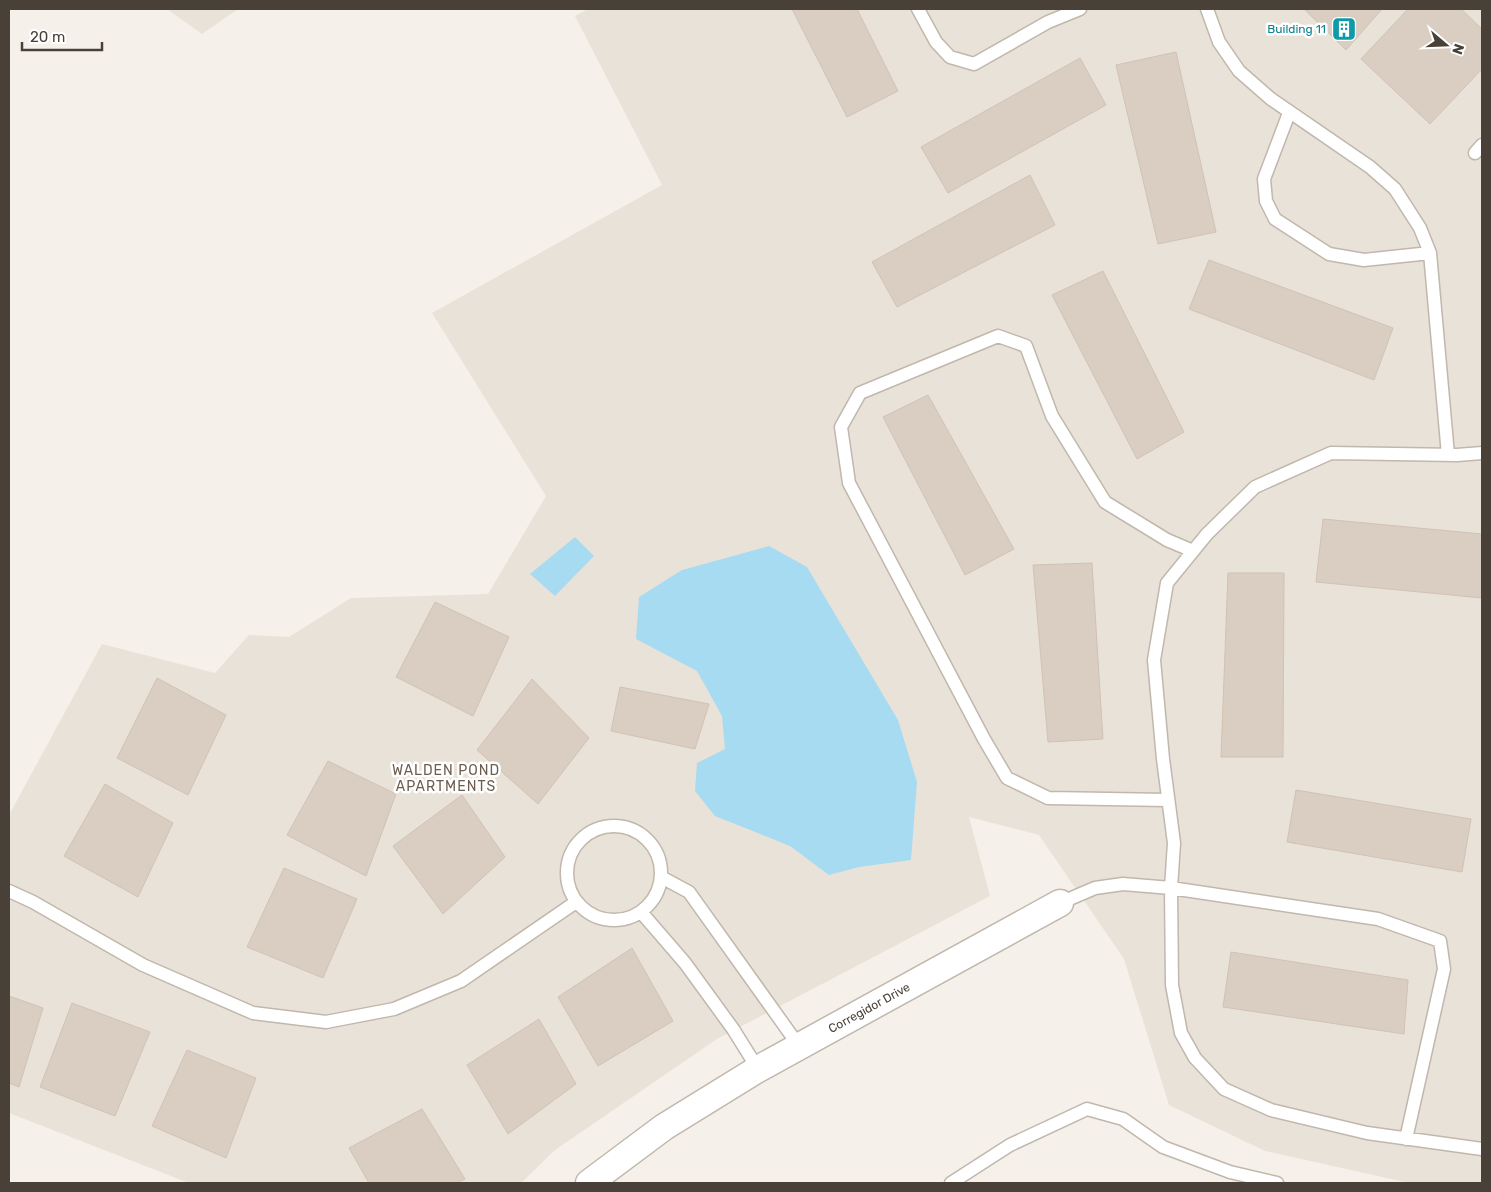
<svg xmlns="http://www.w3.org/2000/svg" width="1491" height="1192" viewBox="0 0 1491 1192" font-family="Rubik,sans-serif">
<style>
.residential{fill:#e9e2d8}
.water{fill:#a6dbf2}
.building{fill:#dacec2;stroke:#d2c2b2}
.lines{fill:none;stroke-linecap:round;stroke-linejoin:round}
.service-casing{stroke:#c1b7ac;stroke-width:15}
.minor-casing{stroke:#c1b7ac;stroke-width:29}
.service{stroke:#fff;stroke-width:12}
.minor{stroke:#fff;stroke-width:26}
.labels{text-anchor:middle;stroke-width:5;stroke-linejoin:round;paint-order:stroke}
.culture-label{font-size:12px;fill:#0d838f;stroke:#fff;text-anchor:end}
.street-label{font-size:12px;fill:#494037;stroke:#fff}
.neighbourhood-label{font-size:14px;letter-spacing:1px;fill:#6c5d4e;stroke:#fff}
</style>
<rect width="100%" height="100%" fill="#f5f0ea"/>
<path class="residential" d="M 167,9 L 238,9 L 202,34 Z
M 588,9 L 1482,9 L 1482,1183 L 1409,1183 L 1265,1151 L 1169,1105 L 1124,959 L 1039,835 L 969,817 L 990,896 L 717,1039 L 555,1150 L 521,1183 L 189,1183 L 9,1113 L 9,815 L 102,644 L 215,673 L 249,635 L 289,637 L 351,598 L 488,594 L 546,496 L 432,313 L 662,185 L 575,16 Z"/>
<path class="water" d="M 575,537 L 594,556 L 555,596 L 530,574 Z
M 769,546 L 807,567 L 898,720 L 917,782 L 911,860 L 859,867 L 829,875 L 790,846 L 715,816 L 695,791 L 697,763 L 725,749 L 722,716 L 697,671 L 636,639 L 639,597 L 682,570 Z"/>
<path class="building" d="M 792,9 L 857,9 L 898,91 L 847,117 Z
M 1304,9 L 1382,9 L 1346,50 Z
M 1408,9 L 1461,9 L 1482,29 L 1482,69 L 1430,124 L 1361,59 Z
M 1176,52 L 1216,232 L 1158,244 L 1116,65 Z
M 1080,58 L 1106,105 L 948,193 L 921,147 Z
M 1030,175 L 1055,225 L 897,307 L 872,262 Z
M 1209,260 L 1393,328 L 1374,380 L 1189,309 Z
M 1103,271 L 1184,432 L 1137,459 L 1052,295 Z
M 928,395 L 1014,549 L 965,575 L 883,417 Z
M 1323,519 L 1482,534 L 1482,598 L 1316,582 Z
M 1092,563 L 1103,739 L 1048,742 L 1033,565 Z
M 1228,573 L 1284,573 L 1283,757 L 1221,757 Z
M 435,602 L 509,637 L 473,716 L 396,677 Z
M 157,678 L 226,715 L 188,795 L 117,758 Z
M 532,679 L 589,738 L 538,804 L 477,750 Z
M 620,687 L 709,704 L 695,749 L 611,731 Z
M 328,761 L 396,794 L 366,876 L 287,835 Z
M 105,784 L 173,823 L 138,897 L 64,856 Z
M 1296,790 L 1471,819 L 1462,872 L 1287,842 Z
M 462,795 L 505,857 L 443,914 L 393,846 Z
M 284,868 L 357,899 L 323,978 L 247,947 Z
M 632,948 L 673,1021 L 598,1066 L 558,997 Z
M 1231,952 L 1408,980 L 1404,1034 L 1223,1007 Z
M 9,996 L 43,1008 L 19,1087 L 9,1083 Z
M 72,1003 L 150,1032 L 115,1116 L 40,1087 Z
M 539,1019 L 576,1084 L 508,1134 L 467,1065 Z
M 187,1050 L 256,1078 L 226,1158 L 152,1126 Z
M 422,1109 L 465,1179 L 456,1183 L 369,1183 L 349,1148 Z"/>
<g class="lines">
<defs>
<path id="service" d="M 918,9 L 936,42 L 950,57 L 974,64 L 1048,22 L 1080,9
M 1207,9 L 1219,42 L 1239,71 L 1271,99 L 1370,167 L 1395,189 L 1420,228 L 1430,253 L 1448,455
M 1289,113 L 1264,179 L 1266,201 L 1275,219 L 1329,254 L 1364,260 L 1430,253
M 1475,153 L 1482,145
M 1482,453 L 1457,455 L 1331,453 L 1255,487 L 1207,534 L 1167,583 L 1154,660 L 1163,759 L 1174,843 L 1171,888 L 1172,985 L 1181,1033 L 1195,1058 L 1224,1089 L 1271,1110 L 1367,1133 L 1482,1149
M 1168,800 L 1048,798 L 1007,778 L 984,739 L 849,483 L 841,427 L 860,393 L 998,336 L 1026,346 L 1052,416 L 1105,502 L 1167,540 L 1193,551
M567 873a47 47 0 1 1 94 0a47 47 0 1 1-94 0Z
M 661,877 L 689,892 L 799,1046
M 9,891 L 33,902 L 143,965 L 253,1013 L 326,1022 L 394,1009 L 461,981 L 576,902
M 1060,903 L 1095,888 L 1123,884 L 1171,888 L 1378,919 L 1440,941 L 1444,969 L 1406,1139
M 641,912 L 685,963 L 733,1029 L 758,1069
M 951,1183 L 1010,1145 L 1087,1109 L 1123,1119 L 1163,1147 L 1230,1172 L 1277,1183"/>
<g id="minor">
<path id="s1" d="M 589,1183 L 664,1127 L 758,1069 L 1060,903"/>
</g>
</defs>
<use href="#service" class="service-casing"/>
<use href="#minor" class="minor-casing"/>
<use href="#service" class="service"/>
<use href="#minor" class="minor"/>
</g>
<defs>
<symbol id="building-square" viewBox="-11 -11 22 22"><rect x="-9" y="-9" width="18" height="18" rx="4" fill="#0f9aa8" stroke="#fff"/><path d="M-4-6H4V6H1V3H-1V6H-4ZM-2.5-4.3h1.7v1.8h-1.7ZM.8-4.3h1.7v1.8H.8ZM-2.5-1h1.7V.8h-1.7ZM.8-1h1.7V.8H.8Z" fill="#fff"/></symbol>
</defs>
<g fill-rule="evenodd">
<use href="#building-square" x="1330" y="15" width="28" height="28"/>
</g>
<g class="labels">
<g class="culture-label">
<text x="1326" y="33">Building 11</text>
</g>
<g class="street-label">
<text dy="4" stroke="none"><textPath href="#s1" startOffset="331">Corregidor Drive</textPath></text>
</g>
<g class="neighbourhood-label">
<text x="446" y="775">WALDEN POND<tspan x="446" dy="16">APARTMENTS</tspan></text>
</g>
</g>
<rect width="1491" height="1192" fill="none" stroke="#494037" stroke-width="20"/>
<g transform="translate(1446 45) rotate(109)" stroke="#ffffff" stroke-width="4" paint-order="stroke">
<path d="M0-4L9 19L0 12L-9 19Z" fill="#494037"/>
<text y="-8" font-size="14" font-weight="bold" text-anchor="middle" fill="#494037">N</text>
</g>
<path d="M22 42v8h80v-8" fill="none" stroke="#494037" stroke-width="2.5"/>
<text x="30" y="42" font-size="15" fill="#494037" stroke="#ffffff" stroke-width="4" paint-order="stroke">20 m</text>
</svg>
